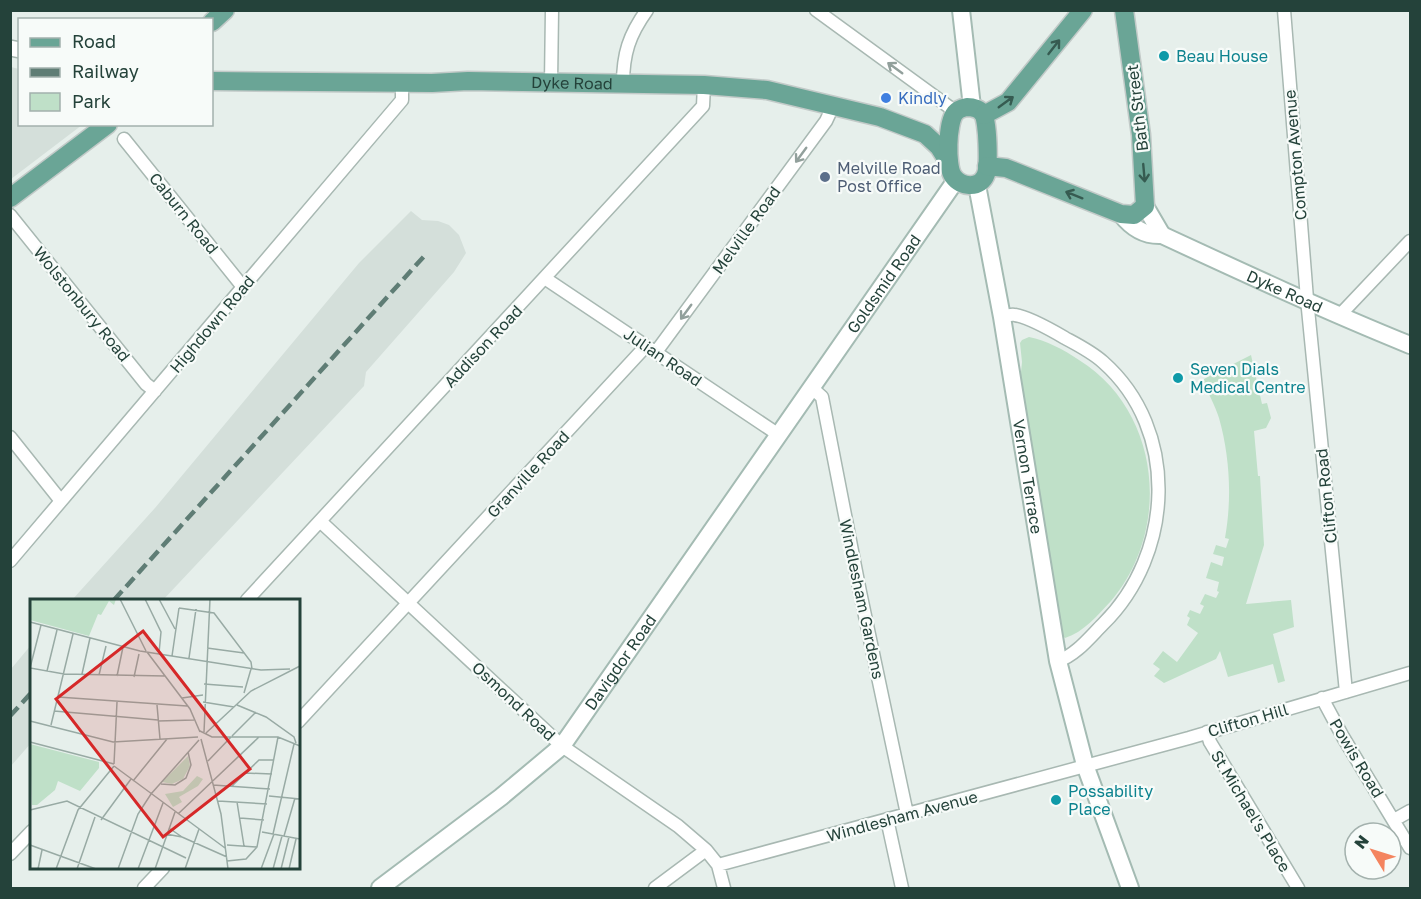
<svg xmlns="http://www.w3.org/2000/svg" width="1421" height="899" viewBox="0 0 1421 899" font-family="'Golos Text',sans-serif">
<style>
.built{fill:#d4dfda}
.green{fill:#bfe0c8}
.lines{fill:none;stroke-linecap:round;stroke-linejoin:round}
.minor-casing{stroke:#a8b8b2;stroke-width:15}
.tertiary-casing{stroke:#a8b8b2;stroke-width:18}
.secondary-casing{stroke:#a4bbb3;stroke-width:20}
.primary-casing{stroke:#c2cac8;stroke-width:21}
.minor{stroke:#fff;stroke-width:12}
.tertiary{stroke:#fff;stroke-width:15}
.secondary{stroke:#fff;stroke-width:16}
.primary{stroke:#6aa596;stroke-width:18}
.rail{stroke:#5f7d75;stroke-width:4.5;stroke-dasharray:12 6;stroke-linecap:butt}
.oneway{stroke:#365b51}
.oneway2{stroke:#92a09c}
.culture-dot{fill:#0f9aa8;stroke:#f7fbf9;stroke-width:2}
.shop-dot{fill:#3f7fe0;stroke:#f7fbf9;stroke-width:2}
.service-dot{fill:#5c6f8a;stroke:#f7fbf9;stroke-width:2}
.labels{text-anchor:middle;stroke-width:4.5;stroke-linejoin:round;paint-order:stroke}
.culture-label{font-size:16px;fill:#0d838f;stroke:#f7fbf9;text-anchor:start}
.street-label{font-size:16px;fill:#24423a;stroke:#f7fbf9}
.shop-label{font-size:16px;fill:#366cbe;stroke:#f7fbf9;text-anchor:start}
.service-label{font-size:16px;fill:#4e5e75;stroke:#f7fbf9;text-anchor:start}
.inset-road{fill:none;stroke:#98aaa4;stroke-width:1.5}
.view{fill:#d62828;fill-opacity:0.15;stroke:#d62828;stroke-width:3}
.inset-edge{fill:none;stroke:#24423a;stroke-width:3}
</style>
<rect width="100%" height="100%" fill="#e6efeb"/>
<path class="built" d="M 11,67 L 19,69 L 20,124 L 82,125 L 11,179 Z
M 411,211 L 422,220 L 438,221 L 449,225 L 459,235 L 466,253 L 454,272 L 366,372 L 364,386 L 163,600 L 72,600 L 155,508 L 359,263 Z
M 31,645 L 31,743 L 11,766 L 11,669 Z"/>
<path class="green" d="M 1029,337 C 1046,340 1064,350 1079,360 C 1161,411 1172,529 1111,601 C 1098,615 1084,632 1065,638 L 1062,635 L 1020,382 L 1022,362 L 1020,343 L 1022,340 Z
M 1251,355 L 1262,404 L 1267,403 L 1271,418 L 1266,428 L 1254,431 L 1258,476 L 1260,476 L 1264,545 L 1246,604 L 1291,600 L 1294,627 L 1273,634 L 1285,681 L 1278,683 L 1273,664 L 1228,677 L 1220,651 L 1216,659 L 1164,683 L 1154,676 L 1160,669 L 1153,664 L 1163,651 L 1177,662 L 1198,633 L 1187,625 L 1190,618 L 1187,616 L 1190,610 L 1200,614 L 1204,606 L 1200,604 L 1205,594 L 1216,598 L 1219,592 L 1217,591 L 1219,582 L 1206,578 L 1211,562 L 1222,566 L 1224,557 L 1213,554 L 1216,545 L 1226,548 L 1229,539 L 1225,538 C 1232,499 1230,457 1219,418 C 1215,405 1208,393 1202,380 Z"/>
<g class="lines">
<defs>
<path id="minor" d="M 816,10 L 956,112
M 1284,10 L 1307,299 L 1346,692
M 551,83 L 552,10
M 623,84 C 623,54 629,35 647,10
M 124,139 L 243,287
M 10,215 L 146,384 L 155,391
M 546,279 L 779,435
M 1339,316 L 1410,241
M 1002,317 C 1005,316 1011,314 1015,315 C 1028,317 1053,331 1065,338 C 1078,345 1092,352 1103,362 C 1180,430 1174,554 1103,624 C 1090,637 1076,655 1058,661
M 656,352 L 826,121 L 833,106
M 812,388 L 822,397 L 860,592 L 907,814
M 10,437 L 61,501
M 321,522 L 562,746 L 678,826 L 706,850 L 718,865 L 724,888
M 10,561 L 402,100 L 402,82
M 247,600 L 703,106 L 704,85
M 1322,698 L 1343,737 L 1410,848
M 298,722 L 646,346
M 1207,732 L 1210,742 L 1298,888
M 887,819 L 902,888
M 1394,820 L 1410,811
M 10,854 L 32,831
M 718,865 L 1189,738 L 1410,673
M 144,888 L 163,868
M 655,888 L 706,850"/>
<path id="tertiary" d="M 10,48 L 20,50"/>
<g id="secondary">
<path d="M 961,10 L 972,107"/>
<path id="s1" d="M 977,185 L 1002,317 L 1058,661 L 1085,765 L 1130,888"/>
<path d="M 1145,206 L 1162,235"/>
<path id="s2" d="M 1121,214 C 1131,227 1145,236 1162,235 C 1244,273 1326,311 1410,345"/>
<path id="s3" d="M 380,888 L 501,797 L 562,746 L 956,180"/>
</g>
<g id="primary">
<path d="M 212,22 L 225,10"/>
<path id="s4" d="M 212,81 L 432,83 L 468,81 L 704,85 L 767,90 L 880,117 L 925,134 L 939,147 L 949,163"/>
<path d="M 967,107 C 973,107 980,109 983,114 C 988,121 989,166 986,174 C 981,189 961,188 953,176 C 946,166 947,123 955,113 C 958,109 962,108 967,107 Z"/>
<path d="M 984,115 L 1008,102 L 1083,10"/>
<path d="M 987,166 L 1006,168 L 1121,214 L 1134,215 L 1145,206 L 1141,135 L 1124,10"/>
<path d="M 10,198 L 108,124"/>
</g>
</defs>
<use href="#minor" class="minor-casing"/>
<use href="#tertiary" class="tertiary-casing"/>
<use href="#secondary" class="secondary-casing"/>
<use href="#primary" class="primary-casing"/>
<use href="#minor" class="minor"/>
<use href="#tertiary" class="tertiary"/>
<use href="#secondary" class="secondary"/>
<use href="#primary" class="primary"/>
<path class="rail" d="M 114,600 L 427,253
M 10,716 L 32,692"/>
</g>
<defs><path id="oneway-shaft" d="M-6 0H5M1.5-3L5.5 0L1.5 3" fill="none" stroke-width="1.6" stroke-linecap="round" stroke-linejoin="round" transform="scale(1.5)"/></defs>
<g class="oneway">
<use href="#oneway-shaft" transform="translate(1054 47) rotate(-52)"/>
<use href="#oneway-shaft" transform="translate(1006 102) rotate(-36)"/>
<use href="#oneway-shaft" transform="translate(1144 173) rotate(85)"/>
<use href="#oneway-shaft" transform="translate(1074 195) rotate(-158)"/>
</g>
<g class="oneway2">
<use href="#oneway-shaft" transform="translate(895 68) rotate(-144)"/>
<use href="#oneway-shaft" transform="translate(801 155) rotate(126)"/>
<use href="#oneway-shaft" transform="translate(686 312) rotate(126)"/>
</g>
<g class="culture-dot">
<circle cx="1164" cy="56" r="6"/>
<circle cx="1178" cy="378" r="6"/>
<circle cx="1056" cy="800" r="6"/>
</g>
<circle class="shop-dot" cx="886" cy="98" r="6"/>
<circle class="service-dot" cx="825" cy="177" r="6"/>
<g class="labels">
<g class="culture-label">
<text x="1176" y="62">Beau House</text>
<text x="1190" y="375">Seven Dials<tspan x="1190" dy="18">Medical Centre</tspan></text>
<text x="1068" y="797">Possability<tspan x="1068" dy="18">Place</tspan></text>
</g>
<g class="street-label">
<text dy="6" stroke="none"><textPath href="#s4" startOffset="360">Dyke Road</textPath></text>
<text transform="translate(1137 108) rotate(-97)" y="6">Bath Street</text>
<text transform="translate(1295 155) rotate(-95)" y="6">Compton Avenue</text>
<text transform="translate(184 213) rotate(51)" y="6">Caburn Road</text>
<text transform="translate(746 230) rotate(-54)" y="6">Melville Road</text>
<text dy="6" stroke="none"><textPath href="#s3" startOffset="794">Goldsmid Road</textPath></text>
<text dy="6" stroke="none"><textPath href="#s2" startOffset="183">Dyke Road</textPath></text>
<text transform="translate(82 304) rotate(51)" y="6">Wolstonbury Road</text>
<text transform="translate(212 324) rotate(-50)" y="6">Highdown Road</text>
<text transform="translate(483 346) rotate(-47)" y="6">Addison Road</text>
<text transform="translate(663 357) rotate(34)" y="6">Julian Road</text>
<text transform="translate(528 474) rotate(-47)" y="6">Granville Road</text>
<text dy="6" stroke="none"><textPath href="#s1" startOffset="296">Vernon Terrace</textPath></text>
<text transform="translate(1326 496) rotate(-96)" y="6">Clifton Road</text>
<text transform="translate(862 599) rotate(78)" y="6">Windlesham Gardens</text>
<text dy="6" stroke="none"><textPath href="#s3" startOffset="333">Davigdor Road</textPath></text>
<text transform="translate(514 701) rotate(43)" y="6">Osmond Road</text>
<text transform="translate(1248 720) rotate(-16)" y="6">Clifton Hill</text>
<text transform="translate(1357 758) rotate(59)" y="6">Powis Road</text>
<text transform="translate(1251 811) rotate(59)" y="6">St Michael's Place</text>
<text transform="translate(902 816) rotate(-15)" y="6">Windlesham Avenue</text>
</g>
<g class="shop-label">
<text x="898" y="104">Kindly</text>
</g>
<g class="service-label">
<text x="837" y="174">Melville Road<tspan x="837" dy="18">Post Office</tspan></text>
</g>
</g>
<g transform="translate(30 599)">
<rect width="270" height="270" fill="#e6efeb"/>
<path d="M 0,0 L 86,0 L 84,6 L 79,2 L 71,16 L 68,15 L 59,37 L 0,21 ZM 0,145 L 69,163 L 69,169 L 50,192 L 28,182 L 25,191 L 7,206 L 2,206 ZM 158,157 L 160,167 L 153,180 L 142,185 L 132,183 ZM 167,177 L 173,180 L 168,187 L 149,198 L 152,203 L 143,208 L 135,195 L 153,192 Z" fill="#bfe0c8"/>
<path class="inset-road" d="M 90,0 L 116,52M 115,0 L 131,33 L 129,54M 129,0 L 145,30M 149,9 L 184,14 L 221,63 L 222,70M 0,23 L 110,52 L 231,71 L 260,70M 11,26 L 0,69 L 34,75 L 135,77M 177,49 L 214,54M 117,53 L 160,110 L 170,133M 142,57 L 149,9M 159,59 L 166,10M 17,72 L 27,31M 52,75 L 60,39M 69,76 L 76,47M 87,77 L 93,48M 104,78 L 109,55M 174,85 L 213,88M 214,94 L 221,70M 28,98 L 157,107M 152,99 L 173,96M 173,103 L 204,108M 127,106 L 130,140M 207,106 L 236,118 L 264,138 L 266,144M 24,112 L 128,121M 0,122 L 83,143 L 168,138M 128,122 L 164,121M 21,126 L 43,35M 170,132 L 182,138 L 248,138 L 270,147M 174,133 L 180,0M 176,134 L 221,92 L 270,67M 202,137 L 226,113M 171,140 L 191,215 L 198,270M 0,143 L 84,165M 178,162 L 201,138M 84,165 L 87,103M 84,167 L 195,249M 215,174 L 242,175M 103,182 L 137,140M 131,185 L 145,186 L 156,179 L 161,166 L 158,153M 183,186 L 240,190M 202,187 L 229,161 L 244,161M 239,197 L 270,200M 188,202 L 237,205M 207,203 L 214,247M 0,211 L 37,202 L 156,259M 148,215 L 229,138M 210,219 L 234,221M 71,221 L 101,180M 232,233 L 270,240M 136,235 L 152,238 L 139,229M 243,235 L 264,145M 254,237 L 265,199M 152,238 L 197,258M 0,246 L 66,270M 197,246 L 227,248M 197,262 L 216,260 L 227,248 L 248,138M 8,270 L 12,251M 26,270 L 48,211 L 84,167M 47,270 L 65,218M 88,270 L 108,215 L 121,195 L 169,141M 108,270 L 133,204M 125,270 L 145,213M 155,270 L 169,230M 231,270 L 244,235M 243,270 L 252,237M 251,270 L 259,238M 259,270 L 266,240"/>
<path class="view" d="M 113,32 L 220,170 L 133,238 L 26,100 Z"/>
<rect width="270" height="270" class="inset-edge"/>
</g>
<rect width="1421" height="899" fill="none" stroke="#24423a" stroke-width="24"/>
<rect x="18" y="18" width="195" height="108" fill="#f7fbf9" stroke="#a3b1ad" stroke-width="1.5"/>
<rect x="30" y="38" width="30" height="9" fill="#6aa596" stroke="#a3b1ad" stroke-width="1.5"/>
<text x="72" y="48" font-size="18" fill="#24423a">Road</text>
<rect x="30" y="68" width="30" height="9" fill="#5f7d75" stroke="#a3b1ad" stroke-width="1.5"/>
<text x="72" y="78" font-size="18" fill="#24423a">Railway</text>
<rect x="30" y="93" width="30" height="18" fill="#bfe0c8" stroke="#a3b1ad" stroke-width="1.5"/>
<text x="72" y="108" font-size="18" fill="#24423a">Park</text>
<g transform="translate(1373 851) rotate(308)"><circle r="28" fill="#f7fbf9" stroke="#a3b1ad" stroke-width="1.5"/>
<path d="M0-4.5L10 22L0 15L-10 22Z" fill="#f4845f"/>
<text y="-9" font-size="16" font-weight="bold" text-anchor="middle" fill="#24423a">N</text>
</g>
</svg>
